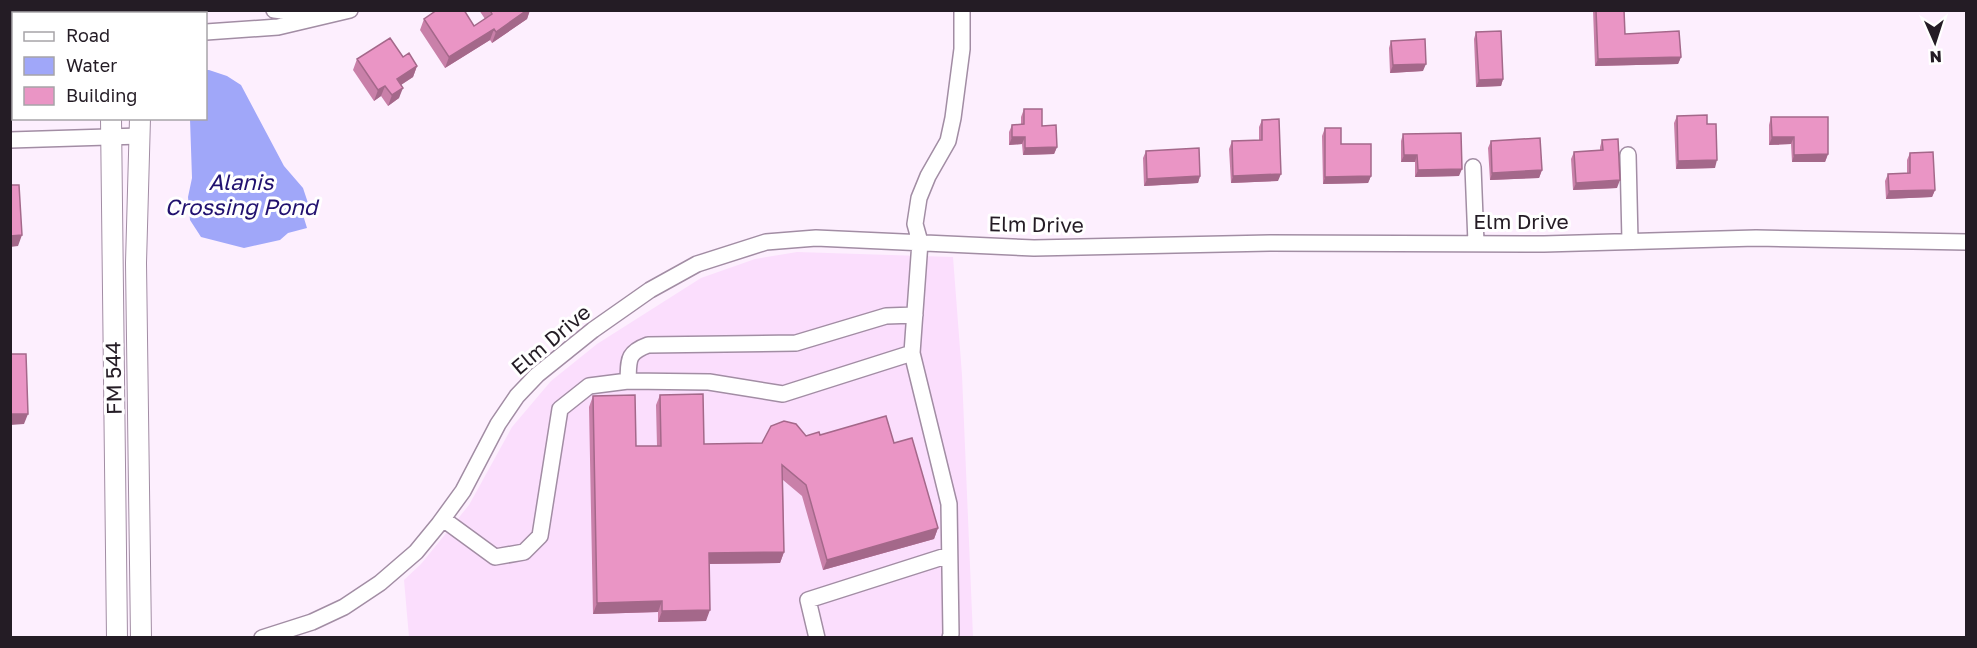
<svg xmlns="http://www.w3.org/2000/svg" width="1977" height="648" viewBox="0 0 1977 648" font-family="'Golos Text',sans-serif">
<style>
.built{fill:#fbdefd}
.water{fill:#a0a7f9}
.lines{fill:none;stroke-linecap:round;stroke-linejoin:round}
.minor-casing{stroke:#a28da4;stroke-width:18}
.major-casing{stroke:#a28da4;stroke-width:22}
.minor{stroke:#fff;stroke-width:15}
.major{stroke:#fff;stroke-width:20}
.wall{fill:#c980a9}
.shaded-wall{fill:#a4688a}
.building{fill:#ea95c5;stroke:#a4688a;stroke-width:1.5}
.labels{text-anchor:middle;stroke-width:6;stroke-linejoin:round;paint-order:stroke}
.street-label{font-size:21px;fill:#241c25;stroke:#fff}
.water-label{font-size:22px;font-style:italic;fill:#21116f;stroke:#fff}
</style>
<rect width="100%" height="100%" fill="#fdeffe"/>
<path class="built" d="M 797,252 L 953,257 L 962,375 L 973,637 L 409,637 L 404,580 L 421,564 L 469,505 L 512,427 L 551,381 L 597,344 L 701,278 L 755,259 Z"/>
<path class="water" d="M 206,70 L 209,70 L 227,76 L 241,85 L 284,166 L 303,188 L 309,206 L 303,215 L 307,228 L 288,233 L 280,240 L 244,248 L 201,237 L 190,220 L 188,197 L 192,178 L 190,119 L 206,118 Z"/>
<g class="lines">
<defs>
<path id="minor" d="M 274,10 L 316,15
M 206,32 L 278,27 L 350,10
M 10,140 L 140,136
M 1628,155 L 1630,241
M 1473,167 L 1476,243
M 628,381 C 629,361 626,353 648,345 L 796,343 L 886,316 L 915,315
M 443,519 L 495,557 L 524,552 L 540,536 L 560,409 L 589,386 L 628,381 L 709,382 L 783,394 L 912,353
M 262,638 L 312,622 L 344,607 L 380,583 L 416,552 L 439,524 L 463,491 L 498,424 L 517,396 L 537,375 L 593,330 L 650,290 L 697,264 L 766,242 L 816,238 L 1034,248 L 1270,243 L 1544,244 L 1756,238 L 1966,242
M 817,638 L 808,600 L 949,555
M 950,638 L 951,634 L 949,504 L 912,353 L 920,242 L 915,224 L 919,198 L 928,176 L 948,141 L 953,118 L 962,49 L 962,10"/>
<path id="major" d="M 111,10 L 111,14
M 137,10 L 137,14
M 111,118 L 117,638
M 140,118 L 136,263 L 141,638"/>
</defs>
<use href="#minor" class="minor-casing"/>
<use href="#major" class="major-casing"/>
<use href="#minor" class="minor"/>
<use href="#major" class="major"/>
</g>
<path class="wall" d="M 479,10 L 530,10 L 527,19 L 492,43 L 490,40 L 445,68 L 420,30 L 424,19 L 474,26 L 485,19 Z
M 1593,10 L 1624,10 L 1625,34 L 1681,57 L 1678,64 L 1595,66 Z
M 1476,32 L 1503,79 L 1501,86 L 1476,87 L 1474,39 Z
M 1391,41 L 1423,71 L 1390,73 L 1389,48 Z
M 403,57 L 417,66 L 413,77 L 401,85 L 399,98 L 388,106 L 381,96 L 374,101 L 353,70 L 357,59 Z
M 1024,109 L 1042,126 L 1057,147 L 1054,154 L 1023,155 L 1022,144 L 1009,145 L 1009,132 L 1012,125 L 1021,124 L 1021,117 Z
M 1677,116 L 1707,124 L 1715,168 L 1676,169 L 1674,123 Z
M 1771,117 L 1828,154 L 1825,162 L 1792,162 L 1791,144 L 1769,145 L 1769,125 Z
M 1262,120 L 1278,181 L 1231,183 L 1229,149 L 1232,141 L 1259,140 L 1259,127 Z
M 1325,128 L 1371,176 L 1368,183 L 1323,184 L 1322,136 Z
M 1403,134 L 1459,176 L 1415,177 L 1415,162 L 1401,162 L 1401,141 Z
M 1602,140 L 1617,188 L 1573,190 L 1571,159 L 1574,152 L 1600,150 L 1600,147 Z
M 1491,141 L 1542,170 L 1539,178 L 1490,180 L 1488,148 Z
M 1146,151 L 1200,176 L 1198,183 L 1144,186 L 1143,158 Z
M 1910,153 L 1935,190 L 1932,197 L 1886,199 L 1885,181 L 1888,174 L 1907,173 L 1907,160 Z
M 660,395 L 704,444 L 762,443 L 820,435 L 894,443 L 938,528 L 934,539 L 823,570 L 802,496 L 783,480 L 784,552 L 780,563 L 709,564 L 706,621 L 658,622 L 658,612 L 593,614 L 589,407 L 593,396 L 636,446 L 657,446 L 656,405 Z"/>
<path class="shaded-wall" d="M 527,10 L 530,10 L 527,19 L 492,43 L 496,32 Z
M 494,29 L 490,40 L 445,68 L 449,57 Z
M 10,52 L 14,52 L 14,59 L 10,59 Z
M 1681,57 L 1678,64 L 1595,66 L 1598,59 Z
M 1426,64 L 1423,71 L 1390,73 L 1393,65 Z
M 417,66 L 413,77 L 393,90 L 397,79 Z
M 1503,79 L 1501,86 L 1476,87 L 1479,80 Z
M 385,86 L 381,96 L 374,101 L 378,90 Z
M 403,88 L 399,98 L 388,106 L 392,95 Z
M 10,97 L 14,97 L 14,104 L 10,104 Z
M 1012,137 L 1025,137 L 1022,144 L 1009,145 Z
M 1772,137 L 1794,137 L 1791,144 L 1769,145 Z
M 1057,147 L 1054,154 L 1023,155 L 1025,148 Z
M 1828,154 L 1825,162 L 1792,162 L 1794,155 Z
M 1404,155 L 1417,155 L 1415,162 L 1401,162 Z
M 1717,160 L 1715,168 L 1676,169 L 1678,161 Z
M 1462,169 L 1459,176 L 1415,177 L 1418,170 Z
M 1542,170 L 1539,178 L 1490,180 L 1492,173 Z
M 1281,174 L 1278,181 L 1231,183 L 1233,176 Z
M 1200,176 L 1198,183 L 1144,186 L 1147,179 Z
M 1371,176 L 1368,183 L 1323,184 L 1325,177 Z
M 1620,180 L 1617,188 L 1573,190 L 1576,183 Z
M 1935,190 L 1932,197 L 1886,199 L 1889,191 Z
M 22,235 L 18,246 L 10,247 L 10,236 Z
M 10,414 L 28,414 L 24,424 L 10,425 Z
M 938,528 L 934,539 L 823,570 L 827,560 Z
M 784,552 L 780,563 L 705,564 L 709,553 Z
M 662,601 L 658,612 L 593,614 L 597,603 Z
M 710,610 L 706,621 L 658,622 L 662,611 Z"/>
<path class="building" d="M 35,10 L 53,10 L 53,14 L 35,14 Z
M 437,10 L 464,10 L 474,26 L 492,14 L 490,10 L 527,10 L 496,32 L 494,29 L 449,57 L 424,19 Z
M 1596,10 L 1624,10 L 1625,34 L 1679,31 L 1681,57 L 1598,59 Z
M 1501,31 L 1503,79 L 1479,80 L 1476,32 Z
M 10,32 L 14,32 L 14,52 L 10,52 Z
M 390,38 L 403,57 L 409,53 L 417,66 L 397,79 L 403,88 L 392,95 L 385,86 L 378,90 L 357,59 Z
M 1425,39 L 1426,64 L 1393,65 L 1391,41 Z
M 10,79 L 14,79 L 14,97 L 10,97 Z
M 1024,109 L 1042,109 L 1042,126 L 1056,125 L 1057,147 L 1025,148 L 1025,137 L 1012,137 L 1012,125 L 1024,124 Z
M 1707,115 L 1707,124 L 1716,124 L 1717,160 L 1678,161 L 1677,116 Z
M 1771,117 L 1828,117 L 1828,154 L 1794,155 L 1794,137 L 1772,137 Z
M 1279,119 L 1281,174 L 1233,176 L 1232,141 L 1262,140 L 1262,120 Z
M 1325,128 L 1341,128 L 1341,144 L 1371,144 L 1371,176 L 1325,177 Z
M 1461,133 L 1462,169 L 1418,170 L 1417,155 L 1404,155 L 1403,134 Z
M 1540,138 L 1542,170 L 1492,173 L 1491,141 Z
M 1618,139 L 1620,180 L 1576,183 L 1574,152 L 1603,150 L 1602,140 Z
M 1199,148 L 1200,176 L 1147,179 L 1146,151 Z
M 1933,152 L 1935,190 L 1889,191 L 1888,174 L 1910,173 L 1910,153 Z
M 10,185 L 19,185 L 22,235 L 10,236 Z
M 10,354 L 26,354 L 28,414 L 10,414 Z
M 703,394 L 704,444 L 762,443 L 771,426 L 784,421 L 796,424 L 806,436 L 819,432 L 820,435 L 886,416 L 894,443 L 912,438 L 938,528 L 827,560 L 806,485 L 782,465 L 784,552 L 709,553 L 710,610 L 662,611 L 662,601 L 597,603 L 593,396 L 635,395 L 636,446 L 661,446 L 660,395 Z"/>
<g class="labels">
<g class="street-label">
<text x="1521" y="229">Elm Drive</text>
<text transform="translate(1036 225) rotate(1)" y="7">Elm Drive</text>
<text transform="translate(551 340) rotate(-40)" y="7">Elm Drive</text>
<text transform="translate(114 378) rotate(-91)" y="7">FM 544</text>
</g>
<g class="water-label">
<text x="241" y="190">Alanis<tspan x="241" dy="25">Crossing Pond</tspan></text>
</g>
</g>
<rect width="1977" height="648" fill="none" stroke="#241c25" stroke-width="24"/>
<rect x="12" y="12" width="195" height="108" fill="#ffffff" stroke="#a7a4a8" stroke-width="1.5"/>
<rect x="24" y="32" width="30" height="9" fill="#ffffff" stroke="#a7a4a8" stroke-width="1.5"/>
<text x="66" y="42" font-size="18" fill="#241c25">Road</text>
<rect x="24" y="57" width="30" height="18" fill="#a0a7f9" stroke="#a7a4a8" stroke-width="1.5"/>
<text x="66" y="72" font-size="18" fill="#241c25">Water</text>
<rect x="24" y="87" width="30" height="18" fill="#ea95c5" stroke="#a7a4a8" stroke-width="1.5"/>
<text x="66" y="102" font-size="18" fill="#241c25">Building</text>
<g transform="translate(1935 42) rotate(177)" stroke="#ffffff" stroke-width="4.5" paint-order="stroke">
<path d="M0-4.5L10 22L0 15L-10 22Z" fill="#241c25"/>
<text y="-9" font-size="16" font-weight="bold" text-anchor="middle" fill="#241c25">N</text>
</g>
</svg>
